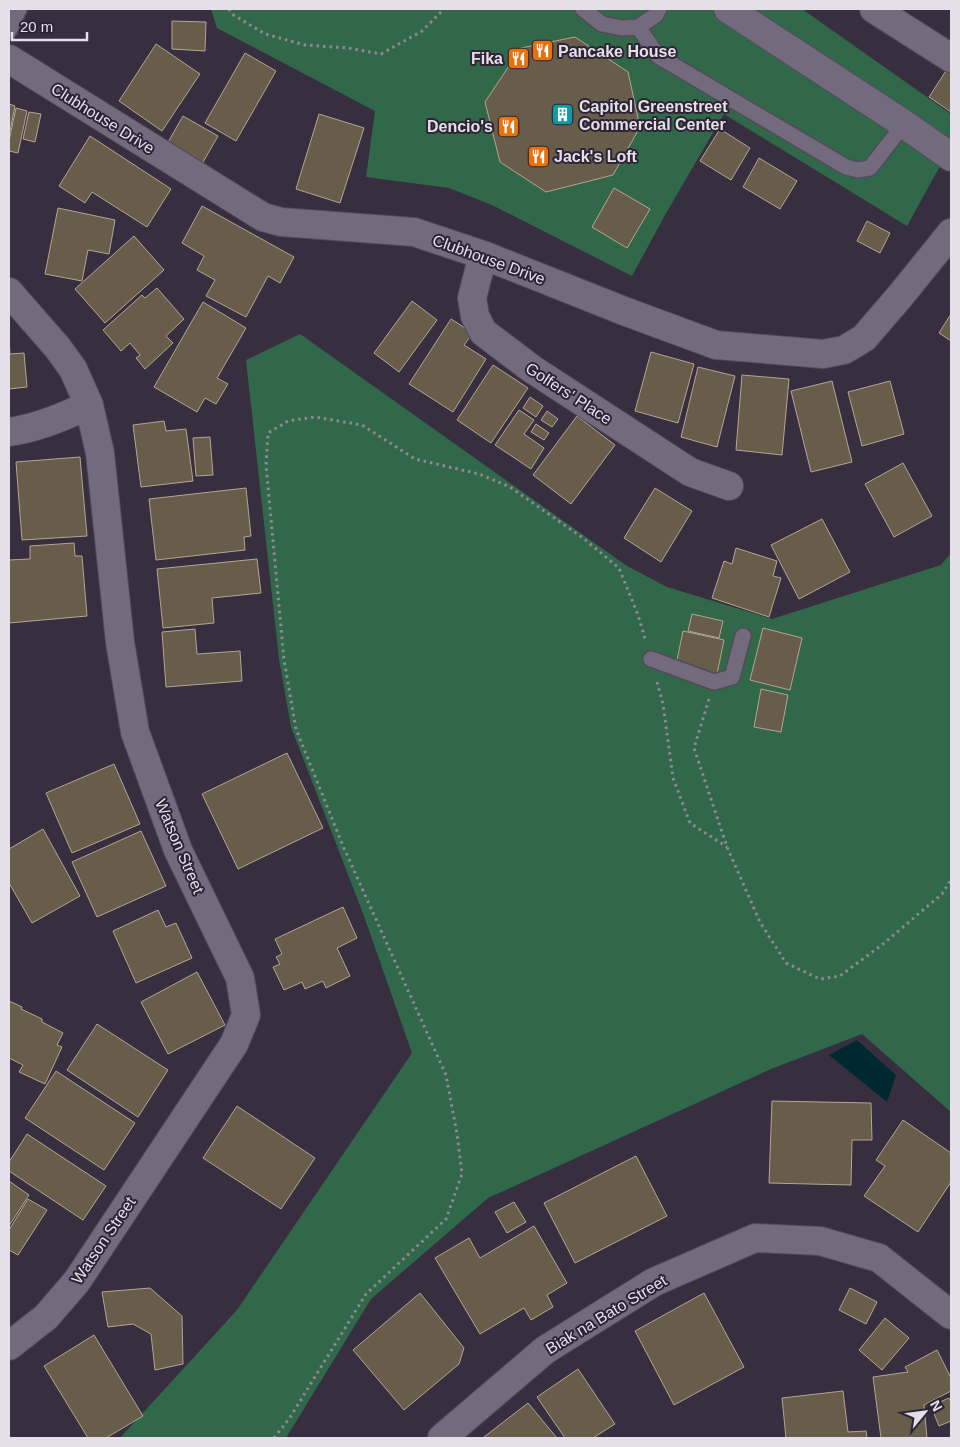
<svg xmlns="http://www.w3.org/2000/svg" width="960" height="1447" viewBox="0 0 960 1447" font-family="Arial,sans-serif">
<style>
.green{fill:#31684a}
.water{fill:#002830}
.building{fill:#685c4a;stroke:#b4a692}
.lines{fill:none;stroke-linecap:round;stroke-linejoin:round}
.lane-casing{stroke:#524b59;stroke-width:18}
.street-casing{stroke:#524b59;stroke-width:30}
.path{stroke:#8f8896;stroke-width:3;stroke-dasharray:2.5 4;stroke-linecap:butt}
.lane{stroke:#736a7d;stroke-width:15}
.street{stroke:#736a7d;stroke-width:28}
.labels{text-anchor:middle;stroke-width:4;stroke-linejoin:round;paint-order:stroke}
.poi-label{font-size:16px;font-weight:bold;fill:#e5dfea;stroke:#2d2535;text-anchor:start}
.street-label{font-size:16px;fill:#e5dfea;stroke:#2d2535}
</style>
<rect width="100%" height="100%" fill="#372f40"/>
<path class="green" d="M 211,9 L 802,9 L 951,114 L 951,172 L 940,166 L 907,226 L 724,114 L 665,215 L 632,276 L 492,205 L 449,188 L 366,177 L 375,111 L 217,28 Z
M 300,334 L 627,566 L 667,587 L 772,619 L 941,565 L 951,553 L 951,1112 L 862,1034 L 771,1069 L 488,1198 L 371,1299 L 286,1438 L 120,1438 L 237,1310 L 412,1053 L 364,916 L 291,727 L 279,659 L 246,360 Z"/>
<path class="water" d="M 857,1040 L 896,1075 L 887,1102 L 829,1055 Z"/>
<path class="building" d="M 172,21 L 206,22 L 205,51 L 172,49 Z
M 575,37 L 628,72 L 640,127 L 613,175 L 546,192 L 500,162 L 485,102 L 521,48 Z
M 156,44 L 200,74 L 162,131 L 119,101 Z
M 245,53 L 276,71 L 236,141 L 205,123 Z
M 951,63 L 951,112 L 929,97 Z
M 9,104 L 15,106 L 9,136 Z
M 16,108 L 27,111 L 18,153 L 9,151 L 9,141 Z
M 29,112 L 41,114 L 35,142 L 23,139 Z
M 319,114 L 364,128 L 340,203 L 296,189 Z
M 183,116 L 218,136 L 202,164 L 167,144 Z
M 720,129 L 750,148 L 731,180 L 700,161 Z
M 90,136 L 171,189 L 147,227 L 92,192 L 85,203 L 59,186 Z
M 759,158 L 797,181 L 780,209 L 743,187 Z
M 614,188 L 650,209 L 627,248 L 592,227 Z
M 202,206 L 294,257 L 280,283 L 268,276 L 246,317 L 206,296 L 215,280 L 197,270 L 204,256 L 182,243 Z
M 58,208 L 115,220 L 109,254 L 88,250 L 82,281 L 45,274 Z
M 867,221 L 890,233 L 880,253 L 857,241 Z
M 134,236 L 164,270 L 105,323 L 75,289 Z
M 157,288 L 184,319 L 166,336 L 173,343 L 145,369 L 136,358 L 140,355 L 130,343 L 121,351 L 103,330 L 142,295 L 145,298 Z
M 412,301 L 437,320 L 399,372 L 374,353 Z
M 203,302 L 246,328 L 217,378 L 228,384 L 216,404 L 205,398 L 197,412 L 154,387 Z
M 951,314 L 951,341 L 939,333 Z
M 451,319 L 473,333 L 464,345 L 486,359 L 453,412 L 409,384 Z
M 9,338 L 10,354 L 24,353 L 27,387 L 9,389 Z
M 651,352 L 694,364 L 678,423 L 635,411 Z
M 493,365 L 528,388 L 491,443 L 457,420 Z
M 698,367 L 735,376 L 717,447 L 681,437 Z
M 742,375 L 789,379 L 782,455 L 736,450 Z
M 832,381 L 852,462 L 811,472 L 791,391 Z
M 890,381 L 904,434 L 862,446 L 848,392 Z
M 530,397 L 543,406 L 536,417 L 523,408 Z
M 519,410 L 534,420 L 524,434 L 544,448 L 531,469 L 495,445 Z
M 547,411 L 558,419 L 552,427 L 541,420 Z
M 577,416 L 615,445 L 571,504 L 533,475 Z
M 164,421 L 166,431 L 186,429 L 193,481 L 141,487 L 133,425 Z
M 536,424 L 549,433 L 544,440 L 531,432 Z
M 210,437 L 213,475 L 196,476 L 193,438 Z
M 80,457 L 87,536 L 22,540 L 16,462 Z
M 903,463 L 932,516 L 894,537 L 865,484 Z
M 246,488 L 251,536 L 244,537 L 245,550 L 156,560 L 149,499 Z
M 655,488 L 692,511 L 661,562 L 624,538 Z
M 822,519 L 850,572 L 799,599 L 771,545 Z
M 74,543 L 75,556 L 82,556 L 87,616 L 9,623 L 9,560 L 30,559 L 30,546 Z
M 736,548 L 777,561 L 773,576 L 781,578 L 769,617 L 712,598 L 724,561 L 732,564 Z
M 257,559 L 261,593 L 212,598 L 214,623 L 163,628 L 157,569 Z
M 692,614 L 723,621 L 719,638 L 688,631 Z
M 763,628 L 802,638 L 790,690 L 750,680 Z
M 195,629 L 197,654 L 240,651 L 242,681 L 166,687 L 162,632 Z
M 683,631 L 724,640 L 717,674 L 676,665 Z
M 761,689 L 788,695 L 781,732 L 754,727 Z
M 287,753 L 323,828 L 238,869 L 202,794 Z
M 114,764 L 140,824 L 72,853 L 46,793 Z
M 43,829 L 80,896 L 32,923 L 9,883 L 9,849 Z
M 141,831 L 166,886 L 97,917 L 72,862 Z
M 343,907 L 357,938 L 337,948 L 350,976 L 326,988 L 323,981 L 305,989 L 302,982 L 284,990 L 273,967 L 280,964 L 276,957 L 282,954 L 275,939 Z
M 158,910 L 166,927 L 176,923 L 192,958 L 136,983 L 113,931 Z
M 197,972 L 225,1025 L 168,1054 L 141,1002 Z
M 9,1001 L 22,1007 L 21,1009 L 42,1019 L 42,1022 L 63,1033 L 57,1045 L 62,1047 L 45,1084 L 19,1072 L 23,1065 L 9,1058 Z
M 97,1024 L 168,1070 L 138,1117 L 67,1070 Z
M 56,1071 L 135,1123 L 104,1170 L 25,1118 Z
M 772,1101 L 871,1103 L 872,1140 L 852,1140 L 851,1185 L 769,1183 Z
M 237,1106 L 315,1158 L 281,1209 L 203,1158 Z
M 903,1120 L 951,1153 L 951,1182 L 918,1232 L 864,1196 L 885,1166 L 876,1160 Z
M 27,1134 L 106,1186 L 83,1220 L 9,1171 L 9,1162 Z
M 636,1156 L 667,1216 L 575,1263 L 544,1203 Z
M 9,1181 L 29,1195 L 9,1226 Z
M 28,1199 L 47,1210 L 18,1255 L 9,1250 L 9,1230 Z
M 514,1202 L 526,1222 L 507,1233 L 495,1212 Z
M 534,1226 L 567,1283 L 547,1295 L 553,1307 L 531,1320 L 524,1308 L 480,1334 L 435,1258 L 469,1238 L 480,1258 Z
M 150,1288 L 182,1316 L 183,1364 L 155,1370 L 151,1334 L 133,1324 L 108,1327 L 102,1292 Z
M 850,1288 L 877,1302 L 866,1324 L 839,1310 Z
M 420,1293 L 464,1348 L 459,1364 L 404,1410 L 353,1350 Z
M 704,1293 L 744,1367 L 674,1405 L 635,1331 Z
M 885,1318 L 909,1338 L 882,1370 L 859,1350 Z
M 94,1335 L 143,1416 L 106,1438 L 88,1438 L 44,1366 Z
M 937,1350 L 951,1378 L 951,1391 L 924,1405 L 927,1438 L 881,1438 L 873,1377 L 908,1372 L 905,1367 Z
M 578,1369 L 615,1424 L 593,1438 L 565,1438 L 537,1397 Z
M 843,1391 L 848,1432 L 866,1431 L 867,1438 L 786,1438 L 782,1398 Z
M 949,1398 L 951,1402 L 951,1421 L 939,1426 L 931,1406 Z
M 528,1403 L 557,1438 L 485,1438 L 484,1437 Z"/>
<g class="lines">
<defs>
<path id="lane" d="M 583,9 L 602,24 L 622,28 L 638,27 L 656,15 L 659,9
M 638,27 L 658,56 L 846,167 L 858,170 L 870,168 L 904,124
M 9,31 L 19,9
M 651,659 L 714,682 L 732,677 L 743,636"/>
<path id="street" d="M 728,9 L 904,124 L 951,157
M 874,9 L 951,58
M 9,59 L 263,217 L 281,222 L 414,232 L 483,255 L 624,311 L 716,345 L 823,354 L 844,350 L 864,338 L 901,295 L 951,233
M 483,255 L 472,298 L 475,316 L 483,332 L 532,369 L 690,472 L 729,486
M 9,292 L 57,347 L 73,369 L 89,405 L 100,453 L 120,642 L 135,732 L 178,850 L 240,978 L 246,1015 L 234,1044 L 77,1281 L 46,1317 L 9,1346
M 9,432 C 37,428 63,417 89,405
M 442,1438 L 545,1350 L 654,1282 L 755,1238 L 820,1241 L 879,1258 L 951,1315"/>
</defs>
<use href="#lane" class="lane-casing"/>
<use href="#street" class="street-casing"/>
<path class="path" d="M 229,9 L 232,14 L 265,34 L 305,45 L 348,48 L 381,54 L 422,31 L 444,9
M 657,682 L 663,704 L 673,778 L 690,823 L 727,847
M 709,699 L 694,748 L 727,847 L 760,922 L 786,963 L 820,979 L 840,976 L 883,944 L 942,894 L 951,880
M 274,1438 L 289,1419 L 366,1294 L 446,1219 L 462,1174 L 457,1134 L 446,1075 L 343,846 L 296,729 L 284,660 L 266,465 L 268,433 L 288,421 L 315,417 L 362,425 L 415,459 L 479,474 L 510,487 L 583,538 L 619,568 L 638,615 L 646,642"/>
<use href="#lane" class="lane"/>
<use href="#street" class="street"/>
</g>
<defs>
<symbol id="restaurant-square" viewBox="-11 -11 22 22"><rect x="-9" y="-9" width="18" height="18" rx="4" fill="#e8710a" stroke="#2d2535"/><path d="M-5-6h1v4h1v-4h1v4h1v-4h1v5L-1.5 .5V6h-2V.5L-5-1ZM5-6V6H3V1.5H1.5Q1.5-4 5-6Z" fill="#fff"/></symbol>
<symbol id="building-square" viewBox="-11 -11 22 22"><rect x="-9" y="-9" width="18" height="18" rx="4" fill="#0f9aa8" stroke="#2d2535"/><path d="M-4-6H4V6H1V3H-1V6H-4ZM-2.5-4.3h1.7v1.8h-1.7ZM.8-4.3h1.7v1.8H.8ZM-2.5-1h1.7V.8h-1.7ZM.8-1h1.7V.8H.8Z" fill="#fff"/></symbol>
</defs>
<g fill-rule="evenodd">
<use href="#restaurant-square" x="530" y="38" width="25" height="25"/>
<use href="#restaurant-square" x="506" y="46" width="25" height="25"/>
<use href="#building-square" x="550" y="102" width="25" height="25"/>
<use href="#restaurant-square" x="496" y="114" width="25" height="25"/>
<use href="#restaurant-square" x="526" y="144" width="25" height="25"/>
</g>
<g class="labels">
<g class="poi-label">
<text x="558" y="57">Pancake House</text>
<text x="503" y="64" text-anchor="end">Fika</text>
<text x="579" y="112">Capitol Greenstreet<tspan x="579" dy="18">Commercial Center</tspan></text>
<text x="493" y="132" text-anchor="end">Dencio's</text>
<text x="554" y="162">Jack's Loft</text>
</g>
<g class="street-label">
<text transform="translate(103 118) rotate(32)" y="6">Clubhouse Drive</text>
<text transform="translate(489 259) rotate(20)" y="6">Clubhouse Drive</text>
<text transform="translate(569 393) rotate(33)" y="6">Golfers' Place</text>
<text transform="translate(180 846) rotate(67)" y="6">Watson Street</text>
<text transform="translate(103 1240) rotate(-56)" y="6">Watson Street</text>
<text transform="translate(606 1314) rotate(-31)" y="6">Biak na Bato Street</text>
</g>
</g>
<rect width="960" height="1447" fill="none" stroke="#e5dfea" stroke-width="20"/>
<g transform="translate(925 1412) rotate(61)" stroke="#2d2535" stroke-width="4" paint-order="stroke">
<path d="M0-4L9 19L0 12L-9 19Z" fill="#e5dfea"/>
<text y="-8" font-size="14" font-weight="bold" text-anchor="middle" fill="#e5dfea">N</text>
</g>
<path d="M12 32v8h75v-8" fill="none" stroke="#e5dfea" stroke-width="2.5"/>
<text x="20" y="32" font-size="15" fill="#e5dfea" stroke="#2d2535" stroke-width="4" paint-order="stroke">20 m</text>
</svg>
